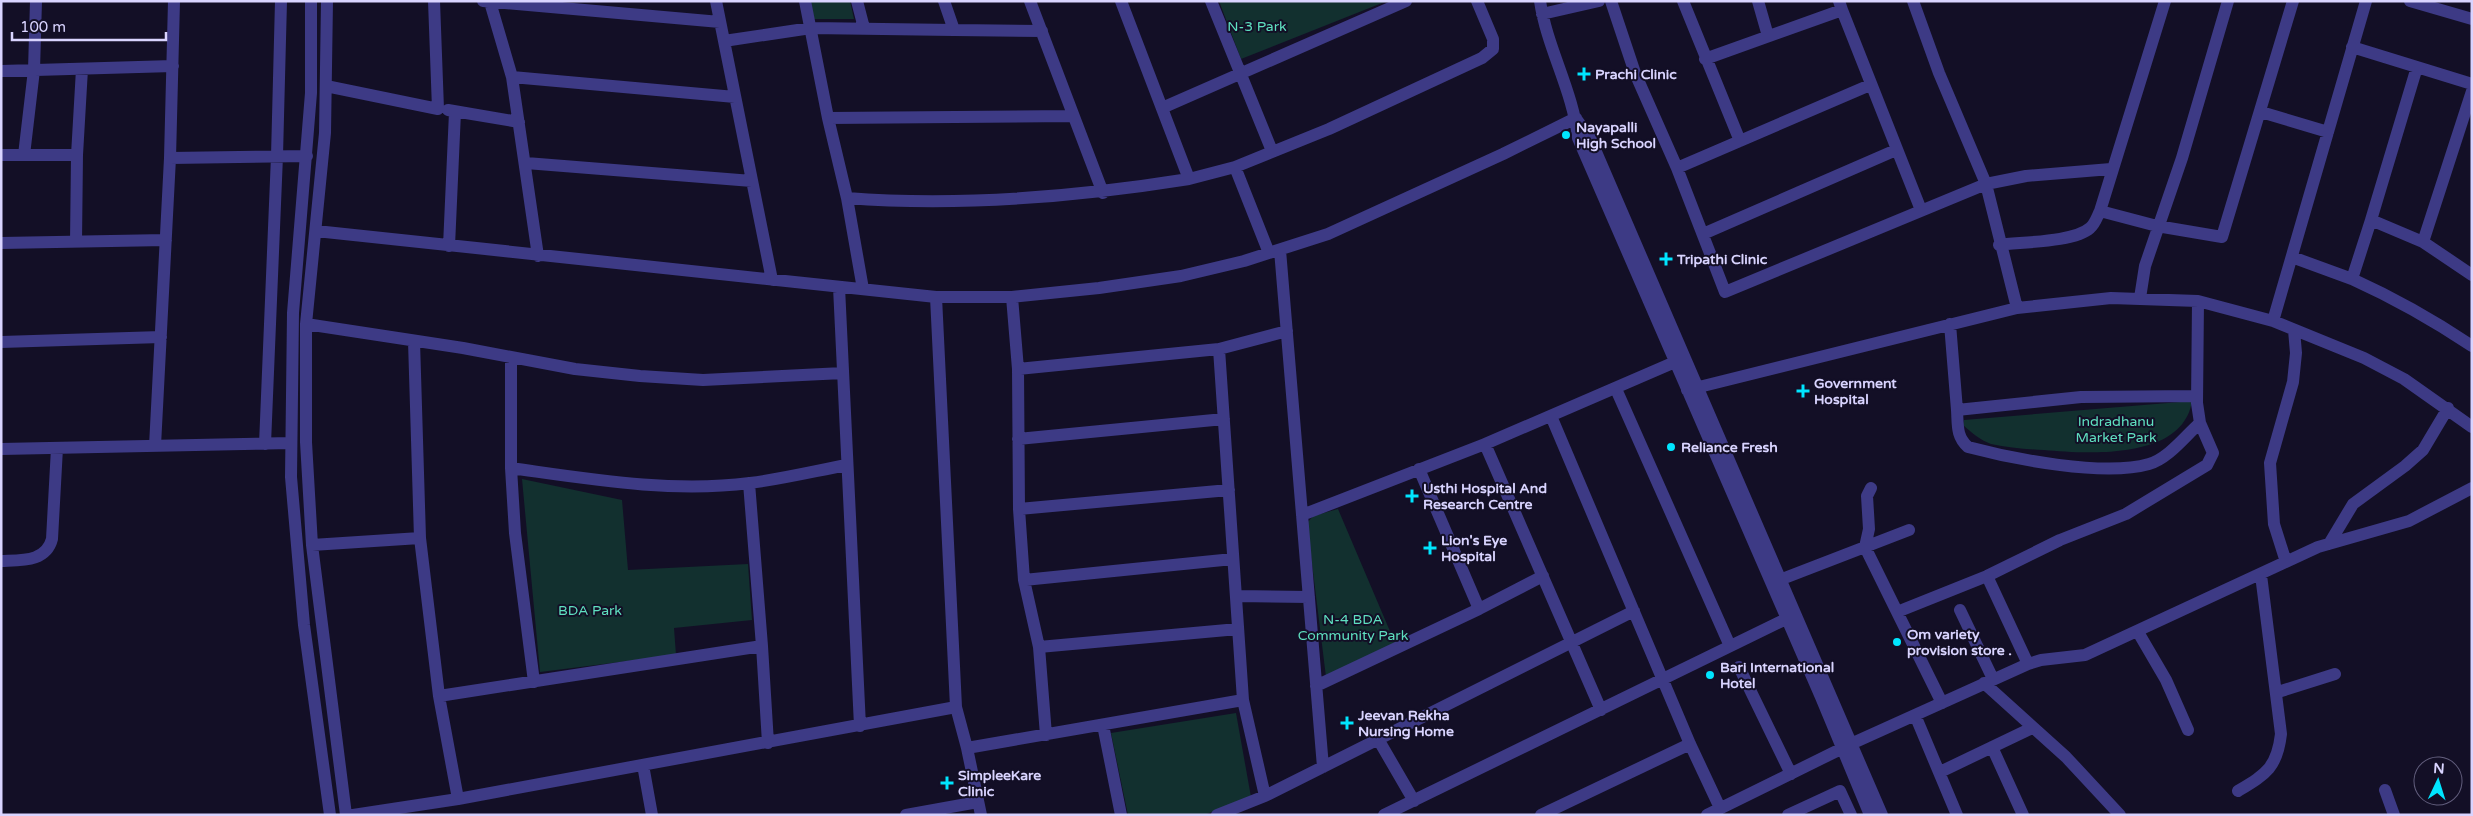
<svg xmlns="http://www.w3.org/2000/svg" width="2473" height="816" viewBox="0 0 2473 816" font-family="'Varela Round',sans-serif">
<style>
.green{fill:#12302f}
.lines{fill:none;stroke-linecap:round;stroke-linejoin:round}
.minor{stroke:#3d3a85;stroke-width:12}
.poi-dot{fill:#00e5ff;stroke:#130f26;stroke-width:2}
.labels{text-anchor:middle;stroke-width:4;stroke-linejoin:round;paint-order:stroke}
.park-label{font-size:14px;fill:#5fe0c0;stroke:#130f26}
.poi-label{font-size:14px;font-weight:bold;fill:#d9d4ff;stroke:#130f26;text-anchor:start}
</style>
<rect width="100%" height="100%" fill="#130f26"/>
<path class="green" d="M 810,1 L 850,1 L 854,19 L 814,19 Z
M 1219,1 L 1387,1 L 1241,59 Z
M 2192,401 C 2183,460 2089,454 2044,450 C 2027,449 2008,448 1991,444 C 1980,440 1972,433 1963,425 L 1964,420 Z
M 522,479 L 622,500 L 628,570 L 748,564 L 752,620 L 674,628 L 676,655 L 540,672 Z
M 1338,509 L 1395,643 L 1326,677 L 1307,523 L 1313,516 Z
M 1236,713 L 1251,797 L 1204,815 L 1128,815 L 1111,733 Z"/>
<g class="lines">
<path class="minor" d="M 311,1 L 311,93 L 293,313 L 291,477 L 304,625 L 330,815
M 327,1 L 325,133 L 306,324 L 306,442 L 312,545 L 346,815
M 483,1 L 720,22
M 716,1 L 772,280
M 805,1 L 828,118 L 847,198
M 857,1 L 864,28
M 1030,1 L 1103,193
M 1121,1 L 1189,179 L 1235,167
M 1211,1 L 1272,151
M 1540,1 C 1547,48 1573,91 1578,138 L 1821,697 L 1870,815
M 1611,1 L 1635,73 L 1677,168 L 1725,292 L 1986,184 L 2017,308
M 1683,1 L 1740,141
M 1758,1 L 1768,36
M 1913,1 L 1939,73 L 1986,184 L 2026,176 L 2111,169
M 2410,1 L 2472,19
M 490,2 L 512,77 L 538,256
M 1842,10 L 1921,210
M 1542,14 L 1599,1
M 954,30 L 1042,31
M 724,41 L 811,28 L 954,30 L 944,1
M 2352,47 L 2472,84
M 1705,59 L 1842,10 L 1839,1
M 1,71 L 173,66
M 512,77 L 735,97
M 326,86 L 438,109 L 434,1
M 2472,91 L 2423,242 L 2472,275
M 1162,108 L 1406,1
M 448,110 L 519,122
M 2261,112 L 2328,132
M 828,118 L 1073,116
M 1577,120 L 1590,138 L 1882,815
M 1,155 L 77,155 L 76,242
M 24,155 L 34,70 L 36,1
M 77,155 L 82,69
M 170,158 L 174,1
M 526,163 L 752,181
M 1677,168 L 1870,85
M 2100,211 L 2157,226 L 2222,237 L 2293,1
M 2371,220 L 2417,67
M 316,231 L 936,297 L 1012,297 L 1099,288 L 1181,276 L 1244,261 L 1328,234 L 1503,154 L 1576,118
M 1703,234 L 1896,150
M 1,243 L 166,240
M 1999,245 C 2021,242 2075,242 2090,228 C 2095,224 2097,217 2100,211 L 2165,1
M 449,246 L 455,112
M 1280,250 L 1323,767
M 1269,253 L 1235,167 L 1329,129 L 1482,58 L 1493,49 L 1493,39 L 1477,1
M 2292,257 L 2352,279 L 2371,220 L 2423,242
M 2352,279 C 2394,298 2433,320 2472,346
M 839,287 L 860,726
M 863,289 L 847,198 C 962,207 1076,197 1189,179
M 936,297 L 956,707 L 967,748
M 1012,297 L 1018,369 L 1019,509 L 1024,580 L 1039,647 L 1046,735
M 2140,298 L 2145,266 L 2182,158 L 2228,1
M 2273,321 L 2366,1
M 306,324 L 463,348 L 575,369 L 640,376 L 703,380 L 843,373
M 1950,324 L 1957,410 L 2081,397 L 2197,396
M 414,341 L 420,538 L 439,696 L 458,799
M 1,342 L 161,337
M 1219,349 L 1243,700
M 511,359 L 511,468 C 590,479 670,493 750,483 C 782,479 815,471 847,465
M 1018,369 L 1219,349 L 1287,331
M 1616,389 L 1730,646
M 1687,390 L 2017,308 L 2111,298 L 2198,301 L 2273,321 L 2364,358 L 2404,379 L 2472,427
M 1957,410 C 1958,425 1956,436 1968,447 C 2013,459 2104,477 2149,464 C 2169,458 2185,436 2200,423
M 1551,416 L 1690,744 L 1720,808
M 1018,439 L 1224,419
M 265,444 L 277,156 L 281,1
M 1485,444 L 1601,710
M 155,446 L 170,158 L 307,156
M 1,449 L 291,443
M 511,468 L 515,533 L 534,682
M 1419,469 L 1479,609 L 1543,576
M 749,483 L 762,646
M 1871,488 L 1867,496 L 1869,529 L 1865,547 L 1942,703
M 1019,509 L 1229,490
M 1302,515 L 1485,444 L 1675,362
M 2329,544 L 2353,504 L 2405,466 L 2423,450 L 2448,408
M 312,545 L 420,538
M 1,561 C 22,560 46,562 52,539 L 57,448
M 2286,562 L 2274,524 L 2270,463 L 2293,382 L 2296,353 L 2294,330
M 1987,576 L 2028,664
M 1782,579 L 1909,530
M 1024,580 L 1233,559
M 1236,596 L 1309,597
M 1960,610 L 1993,679
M 1897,612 L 1987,576 L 2060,540 L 2126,514 L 2207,465 L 2213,453 L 2200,423 L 2197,403 L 2198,301
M 2138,632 L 2166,680 L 2188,730
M 1039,647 L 1238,629
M 1739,667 L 1791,774
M 1984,683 L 2066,757 L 2120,815
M 1316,686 L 1479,609
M 2278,692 L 2335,674
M 439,696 L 762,646 L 768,743
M 1915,715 L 1957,815
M 1103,725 L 1121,815
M 1378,739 L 1414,801
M 1992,747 L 2023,815
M 643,765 L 652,815
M 1940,772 L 2032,728
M 2385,790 L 2394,815
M 2238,791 C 2266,774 2277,768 2281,734 L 2261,575
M 353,815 L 458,799 L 956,707
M 906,815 L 978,802
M 981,815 L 967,748 L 1243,700 L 1265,796 L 1634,611
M 1217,815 L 1265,796
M 1384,815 L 1786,619
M 1541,815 L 1690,744
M 1707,815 L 1853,743 L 2028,664 L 2041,660 L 2085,655 L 2318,547 L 2409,521 L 2472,488
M 1788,815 L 1840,791 L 1851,815"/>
</g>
<g class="poi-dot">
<path d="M1581.5 66.5h5v5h5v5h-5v5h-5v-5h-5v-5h5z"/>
<circle cx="1566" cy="135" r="5"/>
<path d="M1663.5 251.5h5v5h5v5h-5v5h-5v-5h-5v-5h5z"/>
<path d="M1800.5 383.5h5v5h5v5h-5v5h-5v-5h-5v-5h5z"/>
<circle cx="1671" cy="447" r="5"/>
<path d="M1409.5 488.5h5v5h5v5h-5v5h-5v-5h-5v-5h5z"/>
<path d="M1427.5 540.5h5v5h5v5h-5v5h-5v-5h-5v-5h5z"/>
<circle cx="1897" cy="642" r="5"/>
<circle cx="1710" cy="675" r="5"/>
<path d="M1344.5 715.5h5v5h5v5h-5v5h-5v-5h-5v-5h5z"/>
<path d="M944.5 775.5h5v5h5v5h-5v5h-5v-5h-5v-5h5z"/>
</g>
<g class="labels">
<g class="park-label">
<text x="1257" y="31">N-3 Park</text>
<text x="2116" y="426">Indradhanu<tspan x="2116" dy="16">Market Park</tspan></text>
<text x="590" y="615">BDA Park</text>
<text x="1353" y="624">N-4 BDA<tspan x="1353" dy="16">Community Park</tspan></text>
</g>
<g class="poi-label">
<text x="1595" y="79">Prachi Clinic</text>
<text x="1576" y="132">Nayapalli<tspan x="1576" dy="16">High School</tspan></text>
<text x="1677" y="264">Tripathi Clinic</text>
<text x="1814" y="388">Government<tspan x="1814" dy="16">Hospital</tspan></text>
<text x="1681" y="452">Reliance Fresh</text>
<text x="1423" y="493">Usthi Hospital And<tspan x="1423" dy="16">Research Centre</tspan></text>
<text x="1441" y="545">Lion's Eye<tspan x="1441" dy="16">Hospital</tspan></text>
<text x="1907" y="639">Om variety<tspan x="1907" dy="16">provision store .</tspan></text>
<text x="1720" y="672">Bari International<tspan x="1720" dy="16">Hotel</tspan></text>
<text x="1358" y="720">Jeevan Rekha<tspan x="1358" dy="16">Nursing Home</tspan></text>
<text x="958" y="780">SimpleeKare<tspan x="958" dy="16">Clinic</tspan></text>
</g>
</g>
<rect width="2473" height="816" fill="none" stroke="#d9d4ff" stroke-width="5"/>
<g transform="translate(2438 781) rotate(4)"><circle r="24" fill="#130f26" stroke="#625e7d"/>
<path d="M0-4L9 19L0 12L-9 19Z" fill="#00e5ff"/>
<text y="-8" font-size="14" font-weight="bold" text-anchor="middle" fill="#d9d4ff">N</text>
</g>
<path d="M12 32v8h154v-8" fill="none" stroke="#d9d4ff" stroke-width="2.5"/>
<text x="20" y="32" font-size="15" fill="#d9d4ff" stroke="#130f26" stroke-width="4" paint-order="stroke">100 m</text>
</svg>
